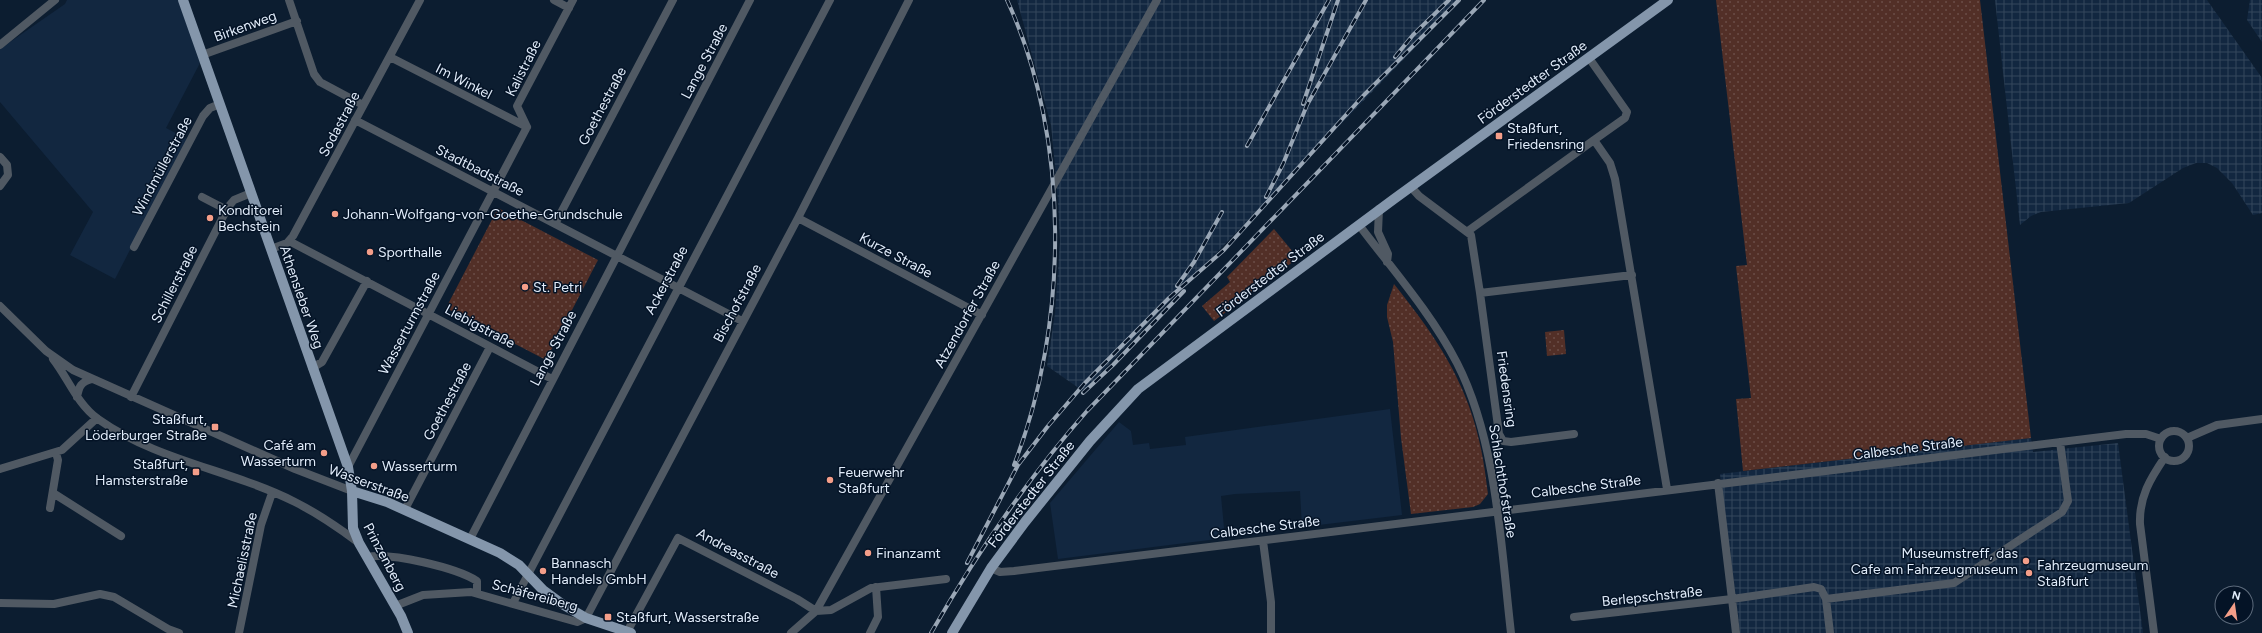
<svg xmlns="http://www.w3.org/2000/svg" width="2262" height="633" viewBox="0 0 2262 633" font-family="Figtree,sans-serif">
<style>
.built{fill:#122740}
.industrial{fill:url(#industrial-grid)}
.green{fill:url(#green-dots)}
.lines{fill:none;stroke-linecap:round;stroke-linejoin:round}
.minor{stroke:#505963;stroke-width:8}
.major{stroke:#8496ab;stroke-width:10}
.rail-casing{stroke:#9aa7b6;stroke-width:4}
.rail{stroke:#041326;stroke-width:2.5;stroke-dasharray:8;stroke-linecap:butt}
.poi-dot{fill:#f49e89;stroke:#041326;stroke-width:1.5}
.labels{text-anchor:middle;stroke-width:3;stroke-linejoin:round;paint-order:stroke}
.street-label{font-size:14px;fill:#e1ecfa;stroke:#041326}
.poi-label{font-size:14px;fill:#e1ecfa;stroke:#041326;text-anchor:start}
</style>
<defs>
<pattern id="industrial-grid" width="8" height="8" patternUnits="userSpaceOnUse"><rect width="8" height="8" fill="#122740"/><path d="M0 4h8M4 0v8" fill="none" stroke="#34465c"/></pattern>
<pattern id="green-dots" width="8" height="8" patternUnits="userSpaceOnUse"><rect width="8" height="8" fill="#522f27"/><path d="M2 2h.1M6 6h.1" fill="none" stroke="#6b4d47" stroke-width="1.8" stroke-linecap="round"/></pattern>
</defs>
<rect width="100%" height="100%" fill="#0c1d30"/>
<path class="built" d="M 67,0 L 178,0 L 200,63 L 166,128 L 187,139 L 115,279 L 70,255 L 93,212 L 0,102 L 0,49 L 65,4 Z
M 1390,409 L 1402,515 L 1302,527 L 1300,491 L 1235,494 L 1221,496 L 1225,538 L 1058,559 L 1050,503 L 1119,422 L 1131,431 L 1133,445 L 1149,443 L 1150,449 L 1186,445 L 1185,437 Z"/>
<path class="industrial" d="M 1017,0 L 1461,0 L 1083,391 L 1047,366 L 1055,313 L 1060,241 L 1057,187 L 1051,125 Z
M 1995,0 L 2207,0 L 2262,78 L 2262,213 L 2253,215 L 2232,183 L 2217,168 L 2207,163 L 2196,163 L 2183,168 L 2129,203 L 2041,212 L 2031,216 L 2020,225 Z
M 2250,0 L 2262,0 L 2262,42 L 2247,20 Z
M 2031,438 L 2033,452 L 2118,443 L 2143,633 L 1740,633 L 1720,474 Z"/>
<path class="green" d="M 1716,0 L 1980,0 L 2031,438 L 1743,471 L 1736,399 L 1751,398 L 1736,266 L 1747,265 Z
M 498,208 L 598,260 L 546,360 L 446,308 Z
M 1274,229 L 1298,258 L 1214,321 L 1202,306 L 1230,282 L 1227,277 Z
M 1394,284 C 1450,354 1479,403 1488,494 L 1480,504 L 1473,507 L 1411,514 L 1401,438 L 1393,342 L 1387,317 L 1387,305 Z
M 1564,330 L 1566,354 L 1547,356 L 1545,332 Z"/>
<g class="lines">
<path class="minor" d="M 289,0 L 314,74 L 320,82 L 363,105
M 554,0 L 569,8
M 0,45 L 55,0
M 202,55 L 297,21
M 390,57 L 527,127
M 1589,58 L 1627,112 L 1625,118 L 1594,140 L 1610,163 L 1615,179 L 1667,489
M 355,120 L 742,321
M 527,127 L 517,106 L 573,0
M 0,157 L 7,165 L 8,175 L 0,186
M 1411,187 L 1419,196 L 1471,235 L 1480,293
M 202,197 L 227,210
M 1379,209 L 1378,232 L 1388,254 L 1387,262
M 798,218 L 982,315
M 555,224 L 673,0
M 1359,225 C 1393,270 1431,313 1457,363 C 1497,441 1501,547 1511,633
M 1468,231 L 1594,140
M 289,241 L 552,379
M 134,247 L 203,116 L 210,108 L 220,104
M 271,249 L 287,243 L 293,236 L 420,0
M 0,306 L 46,351 L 73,370 L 295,469 L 352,491
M 53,359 C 68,378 77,404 98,419 C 157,461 232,470 295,502 C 317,513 339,528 359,543
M 312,368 L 322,362 L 367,281
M 77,397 C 79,386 81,382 92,379
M 131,397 L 228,207 L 234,200 L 251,193
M2159 446a15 15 0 1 1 30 0a15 15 0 1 1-30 0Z
M 1574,434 L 1511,442 L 1503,441 L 1499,434 L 1480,293 L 1632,275
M 2187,438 L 2217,425 L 2262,419
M 348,467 L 527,127
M 0,469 L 62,450 L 97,418
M 1718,483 L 1732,599 L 1814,587 L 1821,589 L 1826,599 L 1954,583 L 2062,512 L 2068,501 L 2060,442
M 53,493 L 121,536
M 50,508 L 58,460 L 56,453
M 405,509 L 490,347
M 470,539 L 750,0
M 1263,541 L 1271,602 L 1271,633
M 367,557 C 391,552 457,568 477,581 L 477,593
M 991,568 L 1000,572 L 1014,571 L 2126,434 L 2146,434 L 2161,439
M 1826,599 L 1830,633
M 0,603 L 54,604 L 100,594 L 114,597 L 168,629 L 179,633
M 513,603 L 830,0
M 395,606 L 423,595 L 471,592 L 577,622 L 586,618 L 798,218 L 909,0
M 1574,617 L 1732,599 L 1736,633
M 627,632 L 678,538 L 797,599 L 816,611 L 831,610 L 871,588 L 946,579
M 239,633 L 261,525 L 272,493
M 791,633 L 816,611 L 1157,0
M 870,633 L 878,617 L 876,587
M 2154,633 L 2140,524 C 2139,497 2150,479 2165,457"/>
<path class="major" d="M 183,0 L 348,467 L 352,491 L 353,528 L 359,543 L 401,616 L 408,633
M 352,491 L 387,502 L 500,553 L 519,565 L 543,590 L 562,604 L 586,618 L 631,633
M 952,633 L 991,568 L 1025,522 L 1090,441 L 1138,389 L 1394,199 L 1668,0"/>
<defs>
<path id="rail" d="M 1007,0 C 1071,138 1069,324 1014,465
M 1395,57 L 1413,35 L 1449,0
M 1303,104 L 1338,0
M 1247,146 L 1329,0
M 1266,197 L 1283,164 L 1307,105 L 1366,0
M 1177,286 L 1194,262 L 1222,212
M 1083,393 L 1113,365 L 1184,291
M 967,563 L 1018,465 L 1048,426 L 1084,384 L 1169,298 L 1224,250 L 1363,96 L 1459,0
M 931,633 C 977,553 1026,480 1087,411 L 1484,0"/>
</defs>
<use href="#rail" class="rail-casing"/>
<use href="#rail" class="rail"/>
</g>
<g class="poi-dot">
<rect x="1495" y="132" width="8" height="8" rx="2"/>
<circle cx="335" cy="214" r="4"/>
<circle cx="210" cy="218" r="4"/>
<circle cx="370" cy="252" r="4"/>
<circle cx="525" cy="287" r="4"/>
<rect x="211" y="423" width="8" height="8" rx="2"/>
<circle cx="324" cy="453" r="4"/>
<circle cx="374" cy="466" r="4"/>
<rect x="192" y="468" width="8" height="8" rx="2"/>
<circle cx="830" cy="480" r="4"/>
<circle cx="868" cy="553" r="4"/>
<circle cx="2026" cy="561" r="4"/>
<circle cx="543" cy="571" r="4"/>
<circle cx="2029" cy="573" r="4"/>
<rect x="604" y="613" width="8" height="8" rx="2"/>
</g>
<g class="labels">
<g class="street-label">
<text transform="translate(245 26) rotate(-20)" y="5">Birkenweg</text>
<text transform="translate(704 61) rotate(-62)" y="5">Lange Straße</text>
<text transform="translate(523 68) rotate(-63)" y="5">Kalistraße</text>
<text transform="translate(464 81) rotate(27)" y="5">Im Winkel</text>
<text transform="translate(1532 82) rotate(-36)" y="5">Förderstedter Straße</text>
<text transform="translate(602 106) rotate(-62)" y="5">Goethestraße</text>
<text transform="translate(339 124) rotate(-62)" y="5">Sodastraße</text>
<text transform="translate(162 166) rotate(-62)" y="5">Windmüllerstraße</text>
<text transform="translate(480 170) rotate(27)" y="5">Stadtbadstraße</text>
<text transform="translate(896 255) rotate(28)" y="5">Kurze Straße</text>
<text transform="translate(1270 274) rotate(-37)" y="5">Förderstedter Straße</text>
<text transform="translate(666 280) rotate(-62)" y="5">Ackerstraße</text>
<text transform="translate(174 284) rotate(-63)" y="5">Schillerstraße</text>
<text transform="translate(302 297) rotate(71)" y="5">Athensleber Weg</text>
<text transform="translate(737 303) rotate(-62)" y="5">Bischofstraße</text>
<text transform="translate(967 314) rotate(-61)" y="5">Atzendorfer Straße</text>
<text transform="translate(409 323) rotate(-62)" y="5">Wasserturmstraße</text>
<text transform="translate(480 326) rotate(28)" y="5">Liebigstraße</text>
<text transform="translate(553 348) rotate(-62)" y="5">Lange Straße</text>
<text transform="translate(1507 389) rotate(82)" y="5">Friedensring</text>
<text transform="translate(447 401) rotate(-62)" y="5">Goethestraße</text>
<text transform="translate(1908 448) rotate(-7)" y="5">Calbesche Straße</text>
<text transform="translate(1503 481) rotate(81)" y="5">Schlachthofstraße</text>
<text transform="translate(369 483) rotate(20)" y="5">Wasserstraße</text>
<text transform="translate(1586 486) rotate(-7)" y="5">Calbesche Straße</text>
<text transform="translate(1031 494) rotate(-52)" y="5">Förderstedter Straße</text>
<text transform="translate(1265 527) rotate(-7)" y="5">Calbesche Straße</text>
<text transform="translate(738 553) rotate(28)" y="5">Andreasstraße</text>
<text transform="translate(385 557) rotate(62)" y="5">Prinzenberg</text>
<text transform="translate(242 560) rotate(-78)" y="5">Michaelisstraße</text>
<text transform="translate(535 595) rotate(15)" y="5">Schäfereiberg</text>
<text transform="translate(1652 596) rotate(-6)" y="5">Berlepschstraße</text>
</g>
<g class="poi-label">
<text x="1507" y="133">Staßfurt,<tspan x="1507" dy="16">Friedensring</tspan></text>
<text x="218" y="215">Konditorei<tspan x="218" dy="16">Bechstein</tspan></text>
<text x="343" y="219">Johann-Wolfgang-von-Goethe-Grundschule</text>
<text x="378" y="257">Sporthalle</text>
<text x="533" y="292">St. Petri</text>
<text x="207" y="424" text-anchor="end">Staßfurt,<tspan x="207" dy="16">Löderburger Straße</tspan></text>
<text x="316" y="450" text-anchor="end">Café am<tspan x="316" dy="16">Wasserturm</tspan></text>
<text x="188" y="469" text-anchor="end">Staßfurt,<tspan x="188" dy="16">Hamsterstraße</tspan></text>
<text x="382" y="471">Wasserturm</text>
<text x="838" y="477">Feuerwehr<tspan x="838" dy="16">Staßfurt</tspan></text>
<text x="876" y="558">Finanzamt</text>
<text x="2018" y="558" text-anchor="end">Museumstreff, das<tspan x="2018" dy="16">Cafe am Fahrzeugmuseum</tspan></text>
<text x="551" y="568">Bannasch<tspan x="551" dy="16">Handels GmbH</tspan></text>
<text x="2037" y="570">Fahrzeugmuseum<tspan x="2037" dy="16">Staßfurt</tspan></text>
<text x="616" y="622">Staßfurt, Wasserstraße</text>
</g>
</g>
<g transform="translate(2234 605) rotate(13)"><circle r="19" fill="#041326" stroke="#5c6a7b"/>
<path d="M0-3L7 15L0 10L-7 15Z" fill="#f49e89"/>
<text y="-6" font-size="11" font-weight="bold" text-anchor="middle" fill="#e1ecfa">N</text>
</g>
</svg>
